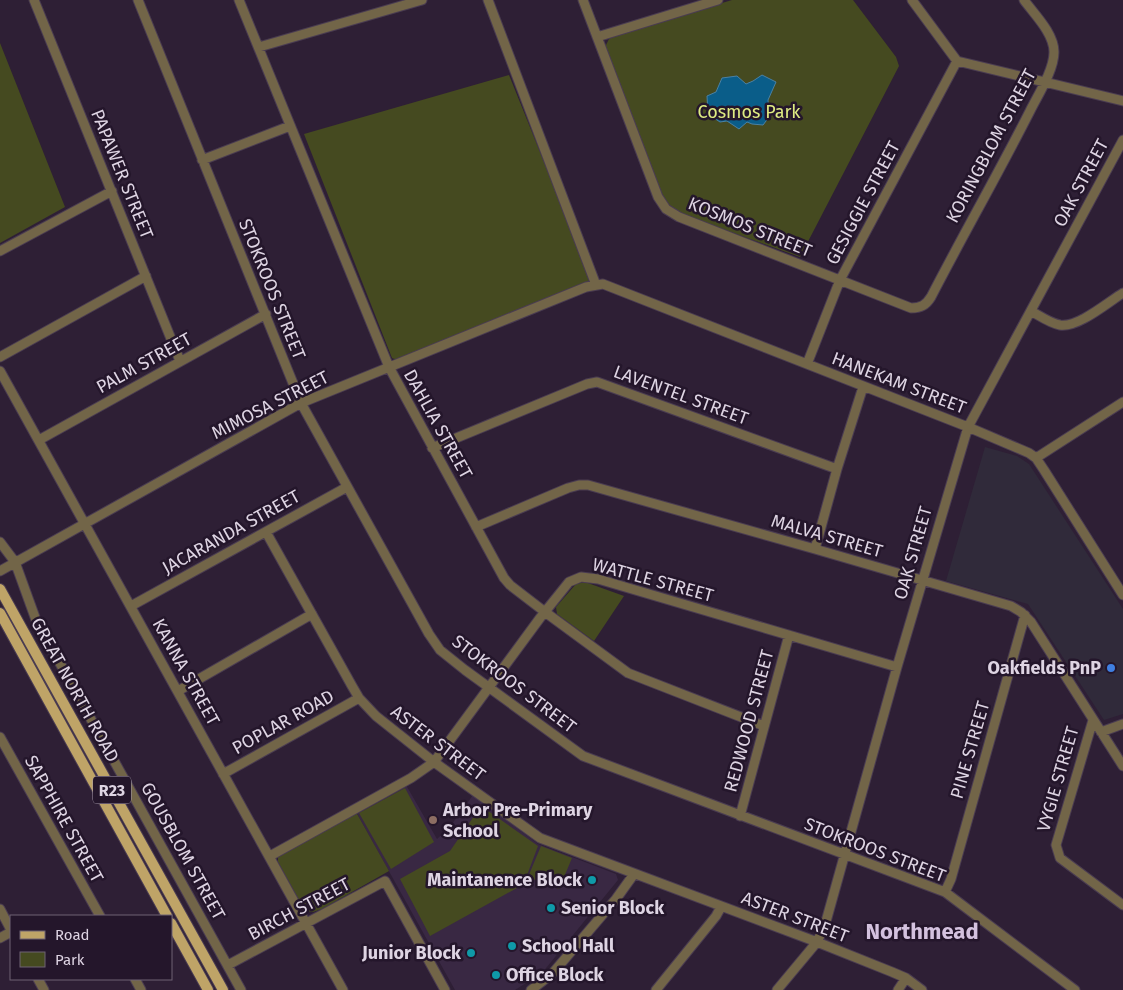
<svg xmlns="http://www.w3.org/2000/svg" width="1123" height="990" viewBox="0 0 1123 990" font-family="'Fira Sans',sans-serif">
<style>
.commercial{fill:#302a3a}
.built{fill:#392843}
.green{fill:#454a20}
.water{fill:#0a5d89;stroke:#4a81a4}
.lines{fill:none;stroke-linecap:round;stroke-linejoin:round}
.minor-casing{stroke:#4a3c51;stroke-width:11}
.major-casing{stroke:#4a3c51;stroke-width:12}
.minor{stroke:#726548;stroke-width:9}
.major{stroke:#bfa467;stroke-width:10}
.shop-dot{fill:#3f7fe0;stroke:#24162b;stroke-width:2}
.education-dot{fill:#8d6e63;stroke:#24162b;stroke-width:2}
.culture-dot{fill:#0f9aa8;stroke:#24162b;stroke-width:2}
.labels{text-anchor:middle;stroke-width:5;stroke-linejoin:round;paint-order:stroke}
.shield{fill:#24162b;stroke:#a69bac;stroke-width:1}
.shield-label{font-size:16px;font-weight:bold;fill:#ded4e3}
.park-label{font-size:18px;fill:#deeb82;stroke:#24162b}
.street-label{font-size:18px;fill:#ded4e3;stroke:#24162b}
.poi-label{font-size:18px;font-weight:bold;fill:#ded4e3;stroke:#24162b;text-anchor:start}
.district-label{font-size:22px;font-weight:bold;fill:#d4c2df;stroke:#24162b}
</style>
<rect width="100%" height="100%" fill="#2e1f35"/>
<path class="commercial" d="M 985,447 L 1017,456 L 1029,464 L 1123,609 L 1123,714 L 1104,720 L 1028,604 L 946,581 Z"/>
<path class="built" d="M 406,785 L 437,839 L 449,828 L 473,795 L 538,844 L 616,874 L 618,880 L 542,973 L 515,990 L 455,990 L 356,812 Z"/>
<path class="green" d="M 732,0 L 853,0 L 896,57 L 899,66 L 800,257 L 681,214 L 664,201 L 605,47 L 609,39 L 618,34 Z
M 0,43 L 65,207 L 0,243 Z
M 509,75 L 588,271 L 590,278 L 588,282 L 397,360 L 392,358 L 304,134 Z
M 585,582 L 624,596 L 594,641 L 557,614 L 556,607 L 576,584 Z
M 405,788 L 434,842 L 391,869 L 359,813 Z
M 481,806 L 538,846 L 526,878 L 517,888 L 430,936 L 400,879 L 450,851 Z
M 356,812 L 389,871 L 322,909 L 313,912 L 305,911 L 278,862 L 278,855 Z
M 541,846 L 572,858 L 559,889 L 528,877 Z"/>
<path class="water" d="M 762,75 L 776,82 L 768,100 L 769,117 L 763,125 L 752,124 L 747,122 L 739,129 L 727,121 L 720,122 L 708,114 L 707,96 L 716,92 L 722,78 L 737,76 L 746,84 L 753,81 Z"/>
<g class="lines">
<defs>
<path id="minor" d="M 34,0 L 180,361
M 138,0 L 301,403 L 429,634 L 440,650 L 465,670 L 583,756 L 945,892 L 1075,990
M 239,0 L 389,367 L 504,578 L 510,585 L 545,612 L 628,673 L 764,726
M 488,0 L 596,285
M 583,0 L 658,197 L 666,209 L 679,217 L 911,308 C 921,308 926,305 931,297 C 963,235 998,174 1030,111 C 1038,95 1054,70 1054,52 C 1054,33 1034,14 1024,0
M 912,0 L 957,61 L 1123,101
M 597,37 L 718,0
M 259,47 L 422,0
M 202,160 L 290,126
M 0,251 L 112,191
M 1031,311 C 1040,316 1050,323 1060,325 C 1078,328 1108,302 1123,293
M 0,357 L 146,276
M 807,364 L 840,280 L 957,61
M 0,371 L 343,990
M 39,440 L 266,314
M 432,448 L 587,384 L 597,382 L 837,469
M 1036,458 L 1123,402
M 476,527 L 568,488 L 579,485 L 588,485 L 815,549 L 1011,606 L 1021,612 L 1031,622 L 1123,766
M 266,532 L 352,686 L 359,698 L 376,716 L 434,762 L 540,838 L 817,942 L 892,972 L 906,978 L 922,990
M 0,542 L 15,562 L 36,620 L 241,990
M 815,549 L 837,469 L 863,387
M 0,571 L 301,403 L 586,287 L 603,284 L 968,427 L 1029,453 L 1036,458 L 1044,470 L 1123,595
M 131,606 L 347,487
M 178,691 L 312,614
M 1093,720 L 1056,845 L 1060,858 L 1123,905
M 1101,732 L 1123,724
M 0,737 L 100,916
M 223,774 L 359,698
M 740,816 L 789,635
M 270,856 L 411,778 L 434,762 L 540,618 L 569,582 L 581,577 L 598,579 L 897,667
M 945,892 L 951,879 L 1025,615
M 0,909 L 11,930
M 0,938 L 11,932
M 228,965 L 385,881 L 445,990
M 38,979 L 44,990
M 135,979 L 141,990
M 531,990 L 552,974 L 616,899 L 634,874
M 656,990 L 716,916 L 721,907
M 777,990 L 817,942 L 825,925 L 897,667 L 968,427 L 1123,140
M 898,990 L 906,978"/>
<path id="major" d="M 0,589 L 223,990
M 0,613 L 167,916
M 171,923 L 208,990"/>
</defs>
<use href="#minor" class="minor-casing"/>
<use href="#major" class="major-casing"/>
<use href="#minor" class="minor"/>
<use href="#major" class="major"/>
</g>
<circle class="shop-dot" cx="1111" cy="668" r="5"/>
<circle class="education-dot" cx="433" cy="820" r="5"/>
<g class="culture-dot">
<circle cx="592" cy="880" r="5"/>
<circle cx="551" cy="908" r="5"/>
<circle cx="512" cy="946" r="5"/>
<circle cx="471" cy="953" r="5"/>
<circle cx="496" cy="975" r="5"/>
</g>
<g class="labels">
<rect class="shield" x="93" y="776.5" width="38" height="27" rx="4"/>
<g class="shield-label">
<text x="112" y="796">R23</text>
</g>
<g class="park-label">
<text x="749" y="118">Cosmos Park</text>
</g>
<g class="street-label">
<text transform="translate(991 146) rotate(-62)" y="6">KORINGBLOM STREET</text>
<text transform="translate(122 174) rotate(68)" y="6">PAPAWER STREET</text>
<text transform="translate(1081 183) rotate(-62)" y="6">OAK STREET</text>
<text transform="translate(863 203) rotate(-62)" y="6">GESIGGIE STREET</text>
<text transform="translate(750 227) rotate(22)" y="6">KOSMOS STREET</text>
<text transform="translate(272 289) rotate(68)" y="6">STOKROOS STREET</text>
<text transform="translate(144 363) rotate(-29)" y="6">PALM STREET</text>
<text transform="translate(899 383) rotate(21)" y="6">HANEKAM STREET</text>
<text transform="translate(681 395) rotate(20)" y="6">LAVENTEL STREET</text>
<text transform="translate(270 405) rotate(-27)" y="6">MIMOSA STREET</text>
<text transform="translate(438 424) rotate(61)" y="6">DAHLIA STREET</text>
<text transform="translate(231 532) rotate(-29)" y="6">JACARANDA STREET</text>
<text transform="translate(827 536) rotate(16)" y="6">MALVA STREET</text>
<text transform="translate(913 553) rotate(-74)" y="6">OAK STREET</text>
<text transform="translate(653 580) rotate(15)" y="6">WATTLE STREET</text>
<text transform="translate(186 672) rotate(61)" y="6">KANNA STREET</text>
<text transform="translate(514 684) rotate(37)" y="6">STOKROOS STREET</text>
<text transform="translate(75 690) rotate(61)" y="6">GREAT NORTH ROAD</text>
<text transform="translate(749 721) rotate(-75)" y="6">REDWOOD STREET</text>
<text transform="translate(283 722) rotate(-29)" y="6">POPLAR ROAD</text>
<text transform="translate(438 743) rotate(37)" y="6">ASTER STREET</text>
<text transform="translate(970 750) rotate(-74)" y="6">PINE STREET</text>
<text transform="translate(1058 779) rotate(-74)" y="6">VYGIE STREET</text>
<text transform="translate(64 819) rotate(61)" y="6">SAPPHIRE STREET</text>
<text transform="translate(875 850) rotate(21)" y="6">STOKROOS STREET</text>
<text transform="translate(183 851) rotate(61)" y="6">GOUSBLOM STREET</text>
<text transform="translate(299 909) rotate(-28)" y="6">BIRCH STREET</text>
<text transform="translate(795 917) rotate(21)" y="6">ASTER STREET</text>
</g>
<g class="poi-label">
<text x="1101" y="674" text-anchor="end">Oakfields PnP</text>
<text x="443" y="816">Arbor Pre-Primary<tspan x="443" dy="21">School</tspan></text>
<text x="582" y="886" text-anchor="end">Maintanence Block</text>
<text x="561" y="914">Senior Block</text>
<text x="522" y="952">School Hall</text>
<text x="461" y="959" text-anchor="end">Junior Block</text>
<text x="506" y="981">Office Block</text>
</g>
<g class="district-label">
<text x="922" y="939">Northmead</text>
</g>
</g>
<rect x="10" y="915" width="162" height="65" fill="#24162b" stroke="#6e6275"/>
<rect x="20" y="931" width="25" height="8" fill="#bfa467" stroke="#6e6275"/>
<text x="55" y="940" font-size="15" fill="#ded4e3">Road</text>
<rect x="20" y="952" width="25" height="15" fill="#454a20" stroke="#6e6275"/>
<text x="55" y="965" font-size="15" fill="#ded4e3">Park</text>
</svg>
